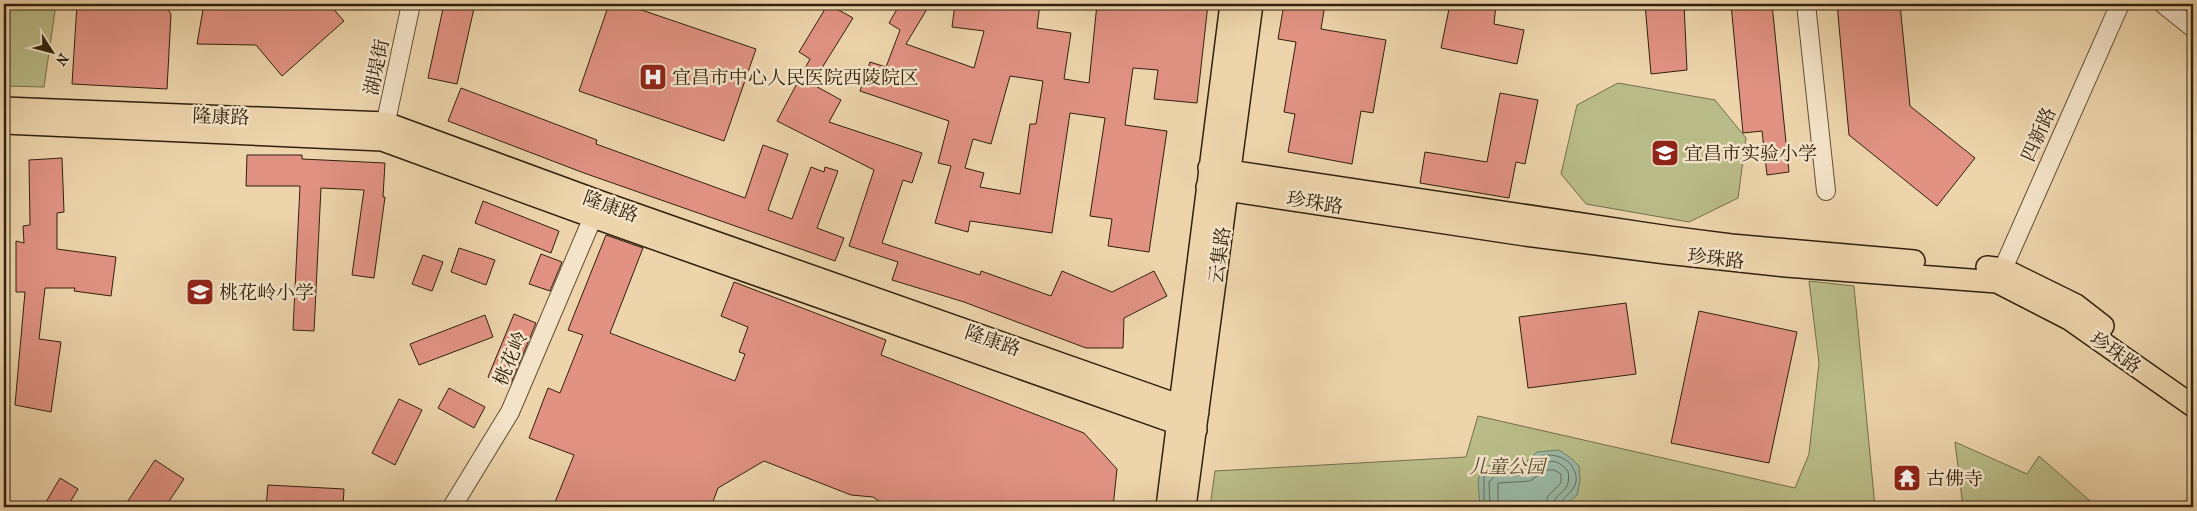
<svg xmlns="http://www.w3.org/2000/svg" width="2197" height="511" viewBox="0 0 2197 511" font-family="'IM FELL French Canon','Noto Serif SC',serif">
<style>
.green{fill:#b9bc88;stroke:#746e4a}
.water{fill:#9ab8a6;stroke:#707c68}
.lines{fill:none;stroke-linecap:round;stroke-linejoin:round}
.shore{stroke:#656c59;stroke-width:1}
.building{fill:#e19283;stroke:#30210c;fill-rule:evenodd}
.minor-casing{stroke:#5f4e34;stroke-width:20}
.major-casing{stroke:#30210c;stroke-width:24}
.minor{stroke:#f3e3c8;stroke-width:18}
.major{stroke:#edd4ab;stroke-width:21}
.labels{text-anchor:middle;stroke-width:5;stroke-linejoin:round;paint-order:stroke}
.street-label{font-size:19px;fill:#30210c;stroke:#f3e3c8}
.poi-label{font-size:19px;fill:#30210c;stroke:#f3e3c8;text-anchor:start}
.park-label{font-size:19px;font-style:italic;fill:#52482b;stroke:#f3e3c8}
</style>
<rect width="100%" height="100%" fill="#edd4ab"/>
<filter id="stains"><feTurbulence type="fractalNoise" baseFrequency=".004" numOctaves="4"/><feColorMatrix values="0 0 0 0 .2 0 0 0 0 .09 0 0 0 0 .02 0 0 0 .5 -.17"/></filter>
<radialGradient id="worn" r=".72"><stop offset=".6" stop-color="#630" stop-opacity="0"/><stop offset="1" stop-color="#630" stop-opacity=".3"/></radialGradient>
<path class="green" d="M 4,4 L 56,4 L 44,87 L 4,86 Z
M 1618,83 L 1715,100 L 1746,138 L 1738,198 L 1689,222 L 1586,204 L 1561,174 L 1577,105 Z
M 1809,281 L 1854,286 L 1875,507 L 1210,507 L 1215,471 L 1466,457 L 1478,416 L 1795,488 L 1809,454 L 1819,363 Z
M 1955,442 L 2027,474 L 2039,456 L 2097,507 L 1963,507 Z"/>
<path class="water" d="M 1559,450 L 1572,459 L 1579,466 L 1580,481 L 1577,495 L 1562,507 L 1480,507 L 1478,481 L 1480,473 L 1493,463 L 1525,463 L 1537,452 Z"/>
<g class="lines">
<path class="shore" d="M 1484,507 L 1484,477 C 1496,465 1509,471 1524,468 C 1531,467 1533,460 1539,457 C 1550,452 1568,457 1573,468 C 1585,489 1560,496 1559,507
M 1490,507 L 1489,482 L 1496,475 C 1506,474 1517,476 1527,474 C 1541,471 1549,449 1568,471 C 1572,496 1554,489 1553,507
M 1498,507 L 1498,483 L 1530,481 L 1546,470 L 1554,470 L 1561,474 L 1561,483 L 1548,496 L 1545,507"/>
</g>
<path class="building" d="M 77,4 L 164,4 L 171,14 L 167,89 L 72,84 Z
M 204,4 L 329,4 L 344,21 L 282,76 L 256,45 L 197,44 Z
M 444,4 L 475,4 L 457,84 L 428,78 Z
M 609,4 L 624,4 L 756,49 L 724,141 L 579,91 Z
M 828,4 L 853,18 L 812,84 L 841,100 L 829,122 L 922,153 L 912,183 L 903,180 L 882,243 L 980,275 L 981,271 L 1051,296 L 1062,271 L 1112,292 L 1154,271 L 1167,296 L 1124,318 L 1123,348 L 1086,348 L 964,302 L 892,280 L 898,262 L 849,246 L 874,170 L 777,121 L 810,59 L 799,52 Z
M 900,4 L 930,4 L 906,44 L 974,68 L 984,31 L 952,27 L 955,4 L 1040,4 L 1037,28 L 1071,33 L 1064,79 L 1089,83 L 1097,4 L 1136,4 L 1164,7 L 1165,4 L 1208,4 L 1197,103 L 1154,99 L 1158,70 L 1133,68 L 1125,125 L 1167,131 L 1149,252 L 1108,246 L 1112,219 L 1090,216 L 1105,118 L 1070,113 L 1052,233 L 970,221 L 968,232 L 935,223 L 951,166 L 938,163 L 949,121 L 860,91 L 870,62 L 886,67 L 900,30 L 889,23 ZM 1010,76 L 1043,81 L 1036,124 L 1030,124 L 1020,194 L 980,187 L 984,173 L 965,168 L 973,139 L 991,144 Z
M 1284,4 L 1325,4 L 1321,29 L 1386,40 L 1373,113 L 1361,111 L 1352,164 L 1288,152 L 1295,114 L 1284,112 L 1296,42 L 1278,39 Z
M 1450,4 L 1496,4 L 1494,24 L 1524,30 L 1517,64 L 1441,48 Z
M 1645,4 L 1684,4 L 1687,70 L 1651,74 Z
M 1731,4 L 1772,4 L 1789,172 L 1767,175 L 1762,131 L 1743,133 Z
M 1837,4 L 1900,4 L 1910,106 L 1975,158 L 1937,206 L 1849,135 Z
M 461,88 L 597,140 L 596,144 L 745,198 L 763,145 L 788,154 L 768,210 L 792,219 L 811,167 L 824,172 L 825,167 L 838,171 L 817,228 L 844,238 L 835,261 L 584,173 L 448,121 Z
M 1500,93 L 1538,100 L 1525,164 L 1516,162 L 1509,198 L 1420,183 L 1425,152 L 1487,162 Z
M 247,155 L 302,155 L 302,159 L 385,163 L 383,197 L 385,197 L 374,278 L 352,275 L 364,190 L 321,188 L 314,331 L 293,330 L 300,186 L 246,186 Z
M 62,158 L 64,212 L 57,213 L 57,249 L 116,257 L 111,296 L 74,291 L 75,288 L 45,288 L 39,339 L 61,342 L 51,412 L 15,405 L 25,292 L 16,292 L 16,241 L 24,243 L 23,226 L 30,225 L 29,160 Z
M 483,201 L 559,231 L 551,253 L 475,223 Z
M 606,235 L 643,248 L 610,333 L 735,381 L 745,354 L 739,352 L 748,327 L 721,316 L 734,282 L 886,340 L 881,355 L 1084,433 L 1117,469 L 1113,507 L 888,507 L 873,497 L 851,495 L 764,461 L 718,488 L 711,507 L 553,507 L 574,455 L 529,438 L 548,388 L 560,393 L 583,335 L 568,330 Z
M 459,248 L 495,260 L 486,285 L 451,272 Z
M 541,254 L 562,262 L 550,291 L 529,284 Z
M 423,255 L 443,262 L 432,291 L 412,284 Z
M 1626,303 L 1636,374 L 1528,388 L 1519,317 Z
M 1699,311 L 1797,332 L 1769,463 L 1671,443 Z
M 514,314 L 536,323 L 510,386 L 488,377 Z
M 485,315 L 493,337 L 419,365 L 410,344 Z
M 449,388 L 485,407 L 474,428 L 438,408 Z
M 399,399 L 422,410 L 395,465 L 372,453 Z
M 155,460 L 184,479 L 165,507 L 124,507 Z
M 60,478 L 78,489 L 67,507 L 43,507 Z
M 268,485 L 344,489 L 343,507 L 266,507 Z"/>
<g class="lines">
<defs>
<path id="minor" d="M 1806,4 L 1826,191
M 2163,4 L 2193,28
M 383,135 L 411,4
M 1998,280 L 2120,4
M 452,507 L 510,412 L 593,217"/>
<path id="major" d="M 4,108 L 386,123 L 601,202 L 1198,412
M 4,123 L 382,140 L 593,217 L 1196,430
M 1209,168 L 1669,237 L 1731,245 L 1914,261
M 1207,187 L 1525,235 L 1666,253 L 1786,266 L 1997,282 L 2069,319 L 2193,406
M 1987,267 L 2003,269 L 2076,305 L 2103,326
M 1167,507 L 1231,4
M 1185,507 L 1252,4"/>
</defs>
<use href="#minor" class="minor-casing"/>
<use href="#major" class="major-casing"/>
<use href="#minor" class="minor"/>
<use href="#major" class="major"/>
</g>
<defs>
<symbol id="hospital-square" viewBox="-11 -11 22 22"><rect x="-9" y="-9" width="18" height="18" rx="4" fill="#8f2418" stroke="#f3e3c8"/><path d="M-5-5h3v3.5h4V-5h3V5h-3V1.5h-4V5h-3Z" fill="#fff"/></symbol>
<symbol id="school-square" viewBox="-11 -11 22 22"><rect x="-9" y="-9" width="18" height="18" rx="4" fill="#8f2418" stroke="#f3e3c8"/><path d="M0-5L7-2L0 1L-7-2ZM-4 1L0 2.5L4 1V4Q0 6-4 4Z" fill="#fff"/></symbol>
<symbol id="temple-square" viewBox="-11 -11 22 22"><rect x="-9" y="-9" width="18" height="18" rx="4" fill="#8f2418" stroke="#f3e3c8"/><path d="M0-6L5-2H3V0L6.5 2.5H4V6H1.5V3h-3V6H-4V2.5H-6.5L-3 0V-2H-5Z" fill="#fff"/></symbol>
</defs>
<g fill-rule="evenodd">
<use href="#hospital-square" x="637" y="61" width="32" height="32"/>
<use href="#school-square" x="1649" y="137" width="32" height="32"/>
<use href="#school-square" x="184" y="276" width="32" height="32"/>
<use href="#temple-square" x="1891" y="462" width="32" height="32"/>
</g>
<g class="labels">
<g class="street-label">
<text transform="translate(376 67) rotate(-78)" y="7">湖堤街</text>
<text transform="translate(221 116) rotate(2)" y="7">隆康路</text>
<text transform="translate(2038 134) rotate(-66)" y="7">四新路</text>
<text transform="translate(1315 202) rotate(9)" y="7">珍珠路</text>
<text transform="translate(611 206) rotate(20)" y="7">隆康路</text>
<text transform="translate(1219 255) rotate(-82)" y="7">云集路</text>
<text transform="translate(1716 258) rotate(6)" y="7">珍珠路</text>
<text transform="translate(993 340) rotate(19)" y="7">隆康路</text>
<text transform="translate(2116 352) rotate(35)" y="7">珍珠路</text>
<text transform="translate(510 358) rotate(-67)" y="7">桃花岭</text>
</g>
<g class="poi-label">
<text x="672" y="84">宜昌市中心人民医院西陵院区</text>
<text x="1684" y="160">宜昌市实验小学</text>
<text x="219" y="299">桃花岭小学</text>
<text x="1926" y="485">古佛寺</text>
</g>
<g class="park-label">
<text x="1507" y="473">儿童公园</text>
</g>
</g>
<rect width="2197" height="511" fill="none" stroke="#edd4ab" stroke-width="20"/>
<rect x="5" y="5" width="2187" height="501" fill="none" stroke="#30210c" stroke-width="2.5"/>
<rect x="10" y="10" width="2177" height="491" fill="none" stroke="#30210c"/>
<g transform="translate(52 52) rotate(126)" stroke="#f3e3c8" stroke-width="4" paint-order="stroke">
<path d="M0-4L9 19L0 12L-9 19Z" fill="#30210c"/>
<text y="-8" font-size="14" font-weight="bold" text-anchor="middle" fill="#30210c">N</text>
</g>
<rect width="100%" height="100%" filter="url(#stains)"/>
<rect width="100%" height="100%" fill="url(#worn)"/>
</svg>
